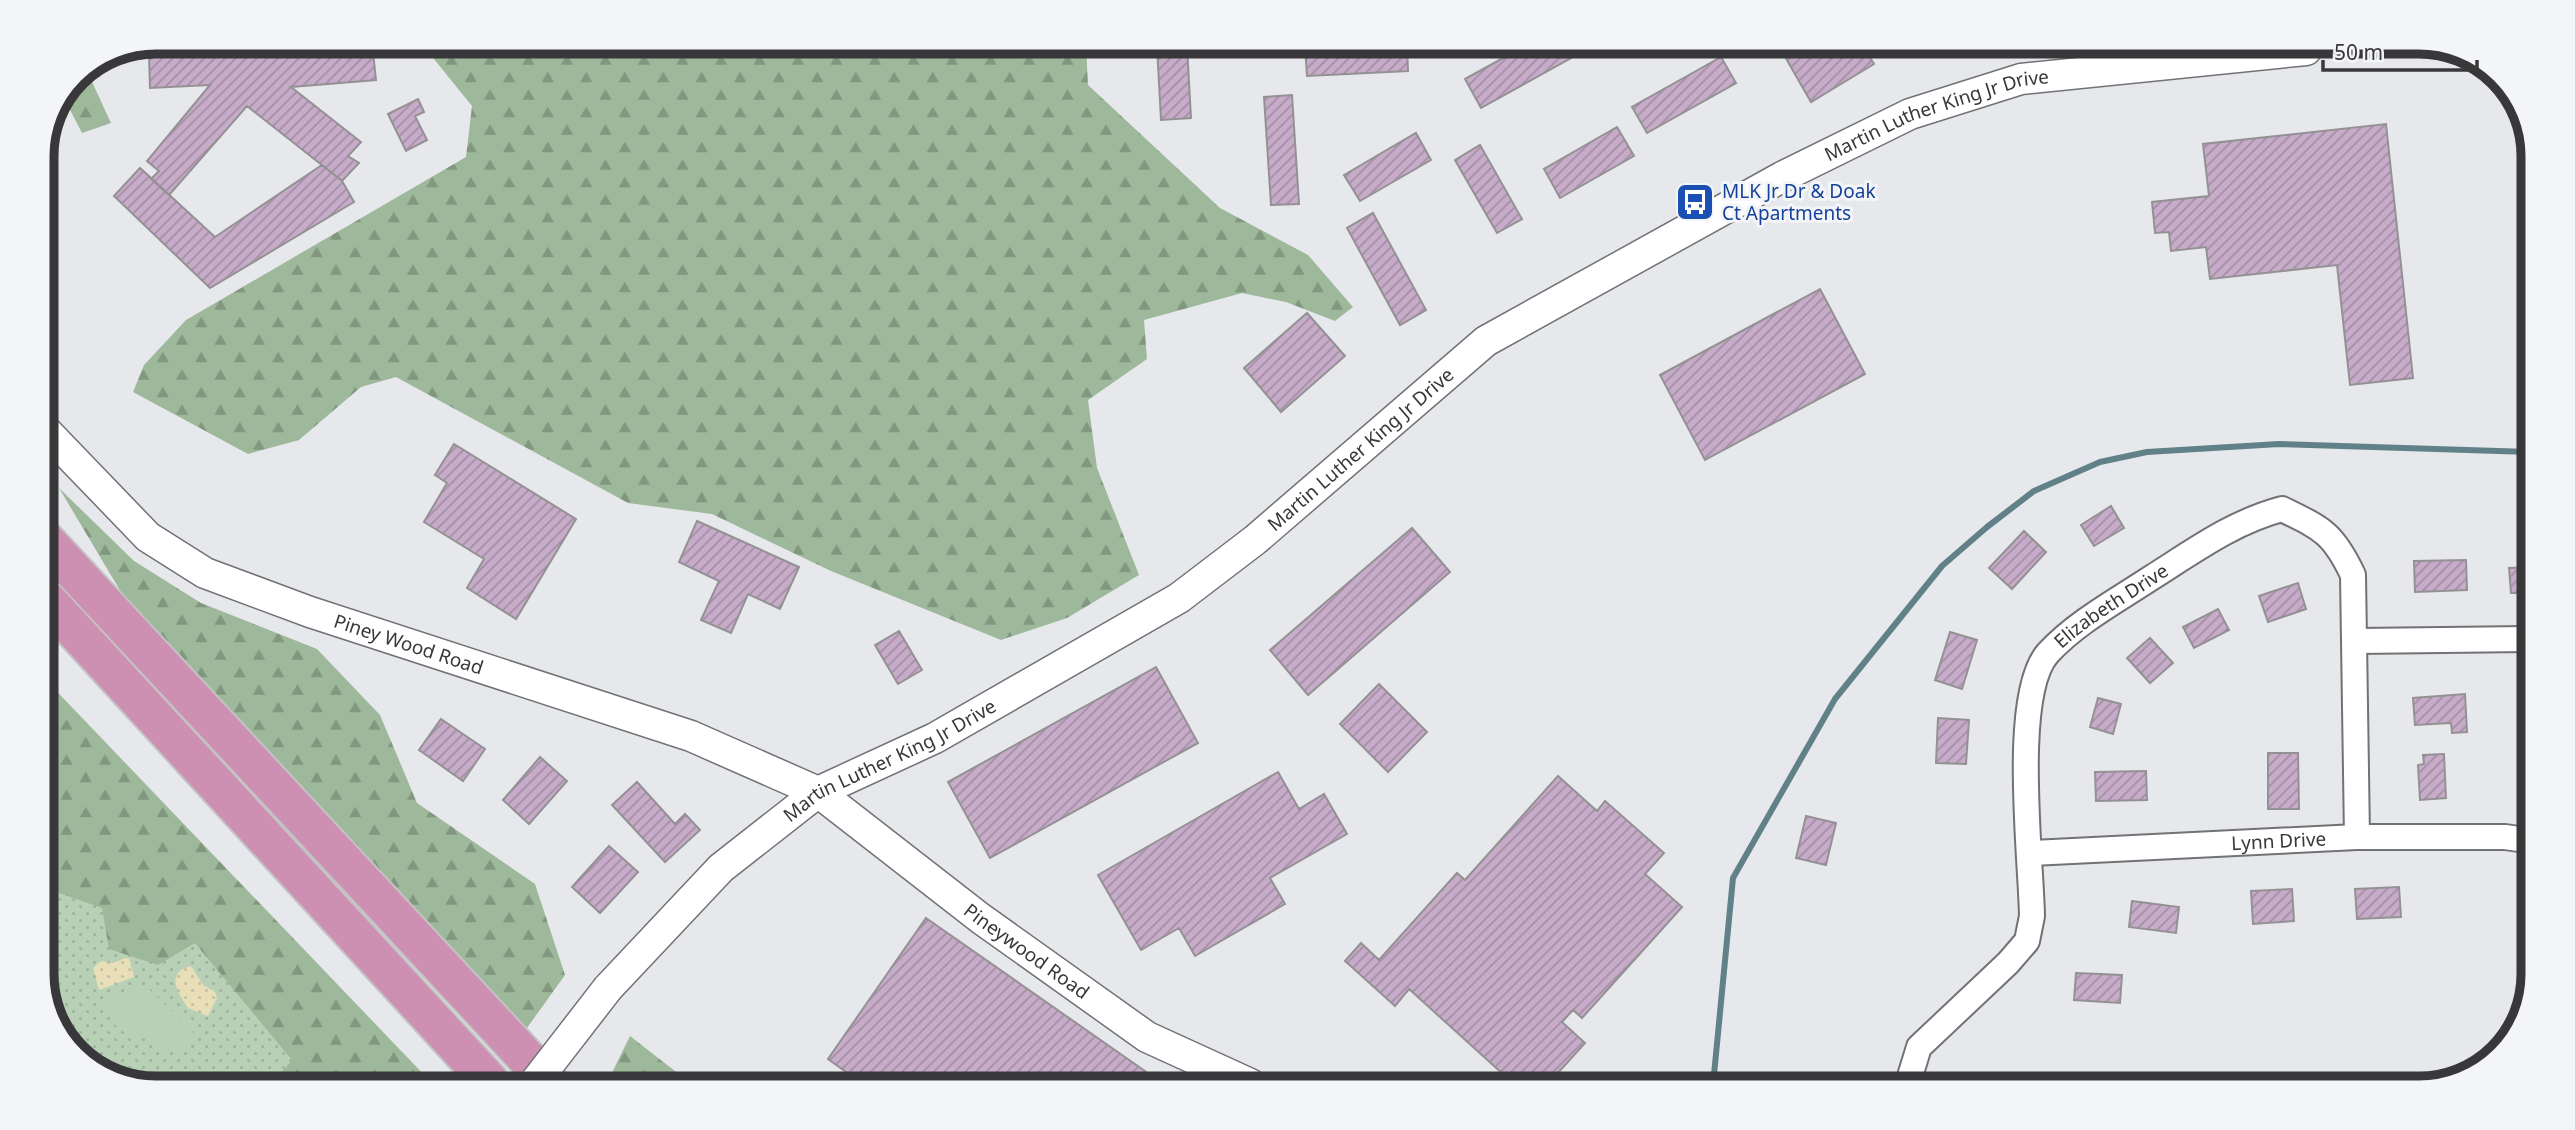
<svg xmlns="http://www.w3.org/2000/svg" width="2575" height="1130" viewBox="0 0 2575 1130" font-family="'Noto Sans',sans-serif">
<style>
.grass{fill:url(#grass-dots)}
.forest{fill:url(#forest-firs)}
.sand{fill:url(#sand-dots)}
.garden{fill:#b8d1b6}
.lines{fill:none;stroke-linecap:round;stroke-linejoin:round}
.stream{stroke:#618188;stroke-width:6}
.building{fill:url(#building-hatch);stroke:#949194;stroke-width:2}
.minor-casing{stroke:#717275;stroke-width:28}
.tertiary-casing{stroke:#717275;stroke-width:33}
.trunk-casing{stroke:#c3c3c4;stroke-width:42}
.minor{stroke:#fff;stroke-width:24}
.tertiary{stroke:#fff;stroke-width:30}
.trunk{stroke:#ce90b2;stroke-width:38}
.tertiary-bridge-casing{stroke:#717275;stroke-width:33;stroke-linecap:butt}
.tertiary-bridge{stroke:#fff;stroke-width:30}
.labels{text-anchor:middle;stroke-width:6;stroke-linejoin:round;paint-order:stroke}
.street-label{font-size:19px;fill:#38383a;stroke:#f4f5f9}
.transit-label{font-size:19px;fill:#164399;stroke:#f4f5f9;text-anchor:start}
.rim{fill:none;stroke:#38383a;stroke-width:9}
</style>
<defs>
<pattern id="grass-dots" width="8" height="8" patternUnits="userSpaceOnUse" patternTransform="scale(1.75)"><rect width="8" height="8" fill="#b8d1b6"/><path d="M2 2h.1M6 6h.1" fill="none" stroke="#9fb49d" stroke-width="1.8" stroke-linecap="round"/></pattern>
<pattern id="forest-firs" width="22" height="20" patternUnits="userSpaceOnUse" patternTransform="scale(1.75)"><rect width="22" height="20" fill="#9db89b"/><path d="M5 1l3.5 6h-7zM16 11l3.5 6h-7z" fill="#81977f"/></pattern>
<pattern id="sand-dots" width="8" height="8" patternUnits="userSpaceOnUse" patternTransform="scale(1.75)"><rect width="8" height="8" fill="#e8dfb9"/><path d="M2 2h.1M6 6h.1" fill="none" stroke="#c8c0a0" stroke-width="1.8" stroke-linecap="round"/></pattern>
<pattern id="building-hatch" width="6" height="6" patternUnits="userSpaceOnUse" patternTransform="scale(1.75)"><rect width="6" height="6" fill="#c7acc9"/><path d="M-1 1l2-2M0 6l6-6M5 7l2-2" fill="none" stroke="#a38da4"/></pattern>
</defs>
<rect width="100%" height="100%" fill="#e7e8eb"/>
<path class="grass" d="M 42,875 L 182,909 L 325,1080 L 113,1079 L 65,1043 L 42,981 Z"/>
<path class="forest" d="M 421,43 L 1086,45 L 1088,85 L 1220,208 L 1308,255 L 1353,307 L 1335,321 L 1286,302 L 1242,293 L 1144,320 L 1147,359 L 1088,400 L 1097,468 L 1139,575 L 1067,618 L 1001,640 L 831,571 L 712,514 L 628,503 L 396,377 L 361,387 L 299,440 L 248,454 L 133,392 L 144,365 L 186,320 L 466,157 L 472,106 Z
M 87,71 L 111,123 L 82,133 L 65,100 L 76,75 Z
M 59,488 L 134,561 L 201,603 L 317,649 L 380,715 L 417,803 L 535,884 L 565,975 L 527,1028 L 318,812 L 121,592 Z
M 42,676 L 430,1081 L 275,1080 L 292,1060 L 195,943 L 158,965 L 109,949 L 102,908 L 42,887 Z
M 630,1036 L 689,1082 L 608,1081 Z"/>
<path class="sand" d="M 125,958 L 129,958 L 134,977 L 99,990 L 93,968 L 101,961 L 113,963 Z
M 191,966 L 203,985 L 215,992 L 217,998 L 208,1016 L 188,1008 C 177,991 165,973 191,966 Z"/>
<path class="garden" d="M 135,989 L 150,990 L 192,1030 L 195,1036 L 187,1051 C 170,1056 165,1048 150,1041 C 129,1031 108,1031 106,1003 L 119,993 Z"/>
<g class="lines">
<path class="stream" d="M 1713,1085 L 1733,878 L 1835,699 L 1942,566 L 1987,527 L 2034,491 L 2100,462 L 2147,452 L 2279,444 L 2530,452"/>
</g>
<path class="building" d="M 195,42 L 372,43 L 376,80 L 291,87 L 361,142 L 348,156 L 359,163 L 342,181 L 247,106 L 169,195 L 151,179 L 159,171 L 147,161 L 210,85 L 150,88 L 149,56 L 206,53 Z
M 1157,46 L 1187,46 L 1191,118 L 1161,120 Z
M 1305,46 L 1407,47 L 1408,71 L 1307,76 Z
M 1523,47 L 1565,47 L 1571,58 L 1481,108 L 1465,79 Z
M 1780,48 L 1864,48 L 1874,64 L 1811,102 Z
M 1721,57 L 1736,83 L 1647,133 L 1632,107 Z
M 1292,95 L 1299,204 L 1271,205 L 1264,97 Z
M 418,99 L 424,112 L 415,116 L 427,140 L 406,151 L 388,114 Z
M 2386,124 L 2413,378 L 2350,385 L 2337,265 L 2210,279 L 2206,247 L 2171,251 L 2169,232 L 2155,233 L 2152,202 L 2209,196 L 2203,144 Z
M 1617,127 L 1634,156 L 1560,198 L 1544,169 Z
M 1416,133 L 1431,160 L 1360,201 L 1344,175 Z
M 1480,145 L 1522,219 L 1497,233 L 1455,160 Z
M 322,165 L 342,181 L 354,202 L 210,288 L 114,196 L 140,168 L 215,237 Z
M 1373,213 L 1426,310 L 1400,325 L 1347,228 Z
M 1820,289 L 1865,374 L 1705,460 L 1660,375 Z
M 1307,313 L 1345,356 L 1281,412 L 1244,368 Z
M 454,444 L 576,519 L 516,619 L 467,588 L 484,559 L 424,522 L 447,483 L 435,475 Z
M 2111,506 L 2124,528 L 2094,546 L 2081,525 Z
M 697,521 L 799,567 L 780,609 L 748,594 L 731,633 L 701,620 L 719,581 L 679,562 Z
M 1412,528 L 1450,572 L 1308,695 L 1270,650 Z
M 2024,531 L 2046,552 L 2012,589 L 1989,568 Z
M 2466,560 L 2467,590 L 2415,592 L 2414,561 Z
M 2529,567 L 2529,593 L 2511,593 L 2509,568 Z
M 2298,583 L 2306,609 L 2268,622 L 2259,596 Z
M 2218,609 L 2229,630 L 2194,648 L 2183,627 Z
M 899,631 L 922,670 L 898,684 L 875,645 Z
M 1950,632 L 1977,640 L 1962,689 L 1935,680 Z
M 2150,638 L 2173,663 L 2150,683 L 2127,658 Z
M 1156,667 L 1198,743 L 990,858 L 948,782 Z
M 1379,684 L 1427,732 L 1388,772 L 1340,724 Z
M 2465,694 L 2467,732 L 2452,733 L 2451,723 L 2415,725 L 2413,698 Z
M 2098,698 L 2121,704 L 2113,734 L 2090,727 Z
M 1938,718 L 1969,720 L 1966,764 L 1936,763 Z
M 441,719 L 485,749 L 463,781 L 419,750 Z
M 2268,753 L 2298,753 L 2299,809 L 2268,809 Z
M 2444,754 L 2446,798 L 2420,800 L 2418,765 L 2424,764 L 2423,755 Z
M 540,757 L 567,781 L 529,824 L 503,800 Z
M 2146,771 L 2147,800 L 2096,801 L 2095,772 Z
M 1278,772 L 1299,809 L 1324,794 L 1347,834 L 1270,878 L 1285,904 L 1195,956 L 1179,928 L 1141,950 L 1098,875 Z
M 1558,776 L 1597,811 L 1605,801 L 1664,853 L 1645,874 L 1682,907 L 1582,1018 L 1573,1010 L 1562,1022 L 1585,1043 L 1547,1085 L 1515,1085 L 1409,989 L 1395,1006 L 1345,961 L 1361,943 L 1379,960 L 1457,873 L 1465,880 Z
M 637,782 L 675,824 L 685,814 L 700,830 L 665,862 L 612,805 Z
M 1806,816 L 1836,823 L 1826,865 L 1796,858 Z
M 609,846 L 638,872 L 600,913 L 572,887 Z
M 2399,887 L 2401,917 L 2357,919 L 2355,889 Z
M 2292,889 L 2294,921 L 2253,924 L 2251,891 Z
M 2132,901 L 2179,907 L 2176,933 L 2129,927 Z
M 926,918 L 1162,1083 L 860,1082 L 828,1059 Z
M 2076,973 L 2122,975 L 2120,1003 L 2074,1000 Z
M 2489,1060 L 2482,1068 L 2463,1074 L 2462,1063 Z
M 1809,1077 L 1869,1081 L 1869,1086 L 1808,1086 Z
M 2103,1085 L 2103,1087 L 2054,1087 Z"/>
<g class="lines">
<defs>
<g id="minor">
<path d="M 2357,641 L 2528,639"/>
<path id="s1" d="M 2031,853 L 2357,837 L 2505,837 L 2526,840"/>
<path id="s2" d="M 1907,1086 L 1919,1047 L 2008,963 L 2027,941 L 2032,916 C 2031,858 2011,694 2048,653 C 2077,622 2116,601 2151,578 C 2194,551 2233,522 2282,509 C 2323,529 2333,533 2353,575 L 2357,837"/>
</g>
<g id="tertiary">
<path id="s3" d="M 42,427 L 148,537 L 205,573 L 310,612 L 691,736 L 818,792 L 980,918 L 1147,1037 L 1250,1084"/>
<path id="s4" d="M 608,988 L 721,868 L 818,792 L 935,738 L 1179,598 L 1255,540 L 1486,341 L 1782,177 L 1910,114 L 2021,79 L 2306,50"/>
</g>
<path id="trunk" d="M 42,537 L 548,1081
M 42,595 L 489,1081"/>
</defs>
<use href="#minor" class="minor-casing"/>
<use href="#tertiary" class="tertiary-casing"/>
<use href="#trunk" class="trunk-casing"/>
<use href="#minor" class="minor"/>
<use href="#tertiary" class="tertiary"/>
<use href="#trunk" class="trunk"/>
<defs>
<path id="tertiary-bridge" d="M 536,1081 L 608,988"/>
</defs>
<use href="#tertiary-bridge" class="tertiary-bridge-casing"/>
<use href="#tertiary-bridge" class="tertiary-bridge"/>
</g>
<defs>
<symbol id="bus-square" viewBox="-11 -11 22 22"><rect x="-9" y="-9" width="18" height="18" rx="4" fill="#1a4fb4" stroke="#f4f5f9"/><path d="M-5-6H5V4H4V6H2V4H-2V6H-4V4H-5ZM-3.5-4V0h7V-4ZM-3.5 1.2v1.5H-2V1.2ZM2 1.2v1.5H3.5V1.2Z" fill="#fff"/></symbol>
</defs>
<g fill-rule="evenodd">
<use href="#bus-square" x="1673" y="180" width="44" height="44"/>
</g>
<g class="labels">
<g class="street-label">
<text dy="7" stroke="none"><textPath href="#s4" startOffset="1605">Martin Luther King Jr Drive</textPath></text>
<text dy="7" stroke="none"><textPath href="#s4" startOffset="933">Martin Luther King Jr Drive</textPath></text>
<text dy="7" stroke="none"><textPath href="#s2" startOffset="564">Elizabeth Drive</textPath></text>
<text dy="7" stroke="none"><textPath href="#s3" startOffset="436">Piney Wood Road</textPath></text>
<text dy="7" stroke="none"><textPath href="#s4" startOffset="366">Martin Luther King Jr Drive</textPath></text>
<text dy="7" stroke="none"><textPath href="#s1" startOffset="248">Lynn Drive</textPath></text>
<text dy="7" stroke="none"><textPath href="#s3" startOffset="1134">Pineywood Road</textPath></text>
</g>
<g class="transit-label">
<text x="1722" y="198">MLK Jr Dr &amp; Doak<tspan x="1722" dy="22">Ct Apartments</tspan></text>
</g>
</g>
<path d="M0 0H2575V1130H0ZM156 54H2419A102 102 0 0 1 2521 156V974A102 102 0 0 1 2419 1076H156A102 102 0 0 1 54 974V156A102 102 0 0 1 156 54Z" fill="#f4f5f9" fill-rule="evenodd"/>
<path class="rim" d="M156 54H2419A102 102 0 0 1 2521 156V974A102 102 0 0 1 2419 1076H156A102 102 0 0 1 54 974V156A102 102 0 0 1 156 54Z"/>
<path d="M2323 60v10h154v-10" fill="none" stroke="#38383a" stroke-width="3.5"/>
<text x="2334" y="60" font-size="21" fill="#38383a" stroke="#f4f5f9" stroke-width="5" paint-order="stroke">50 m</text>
</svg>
